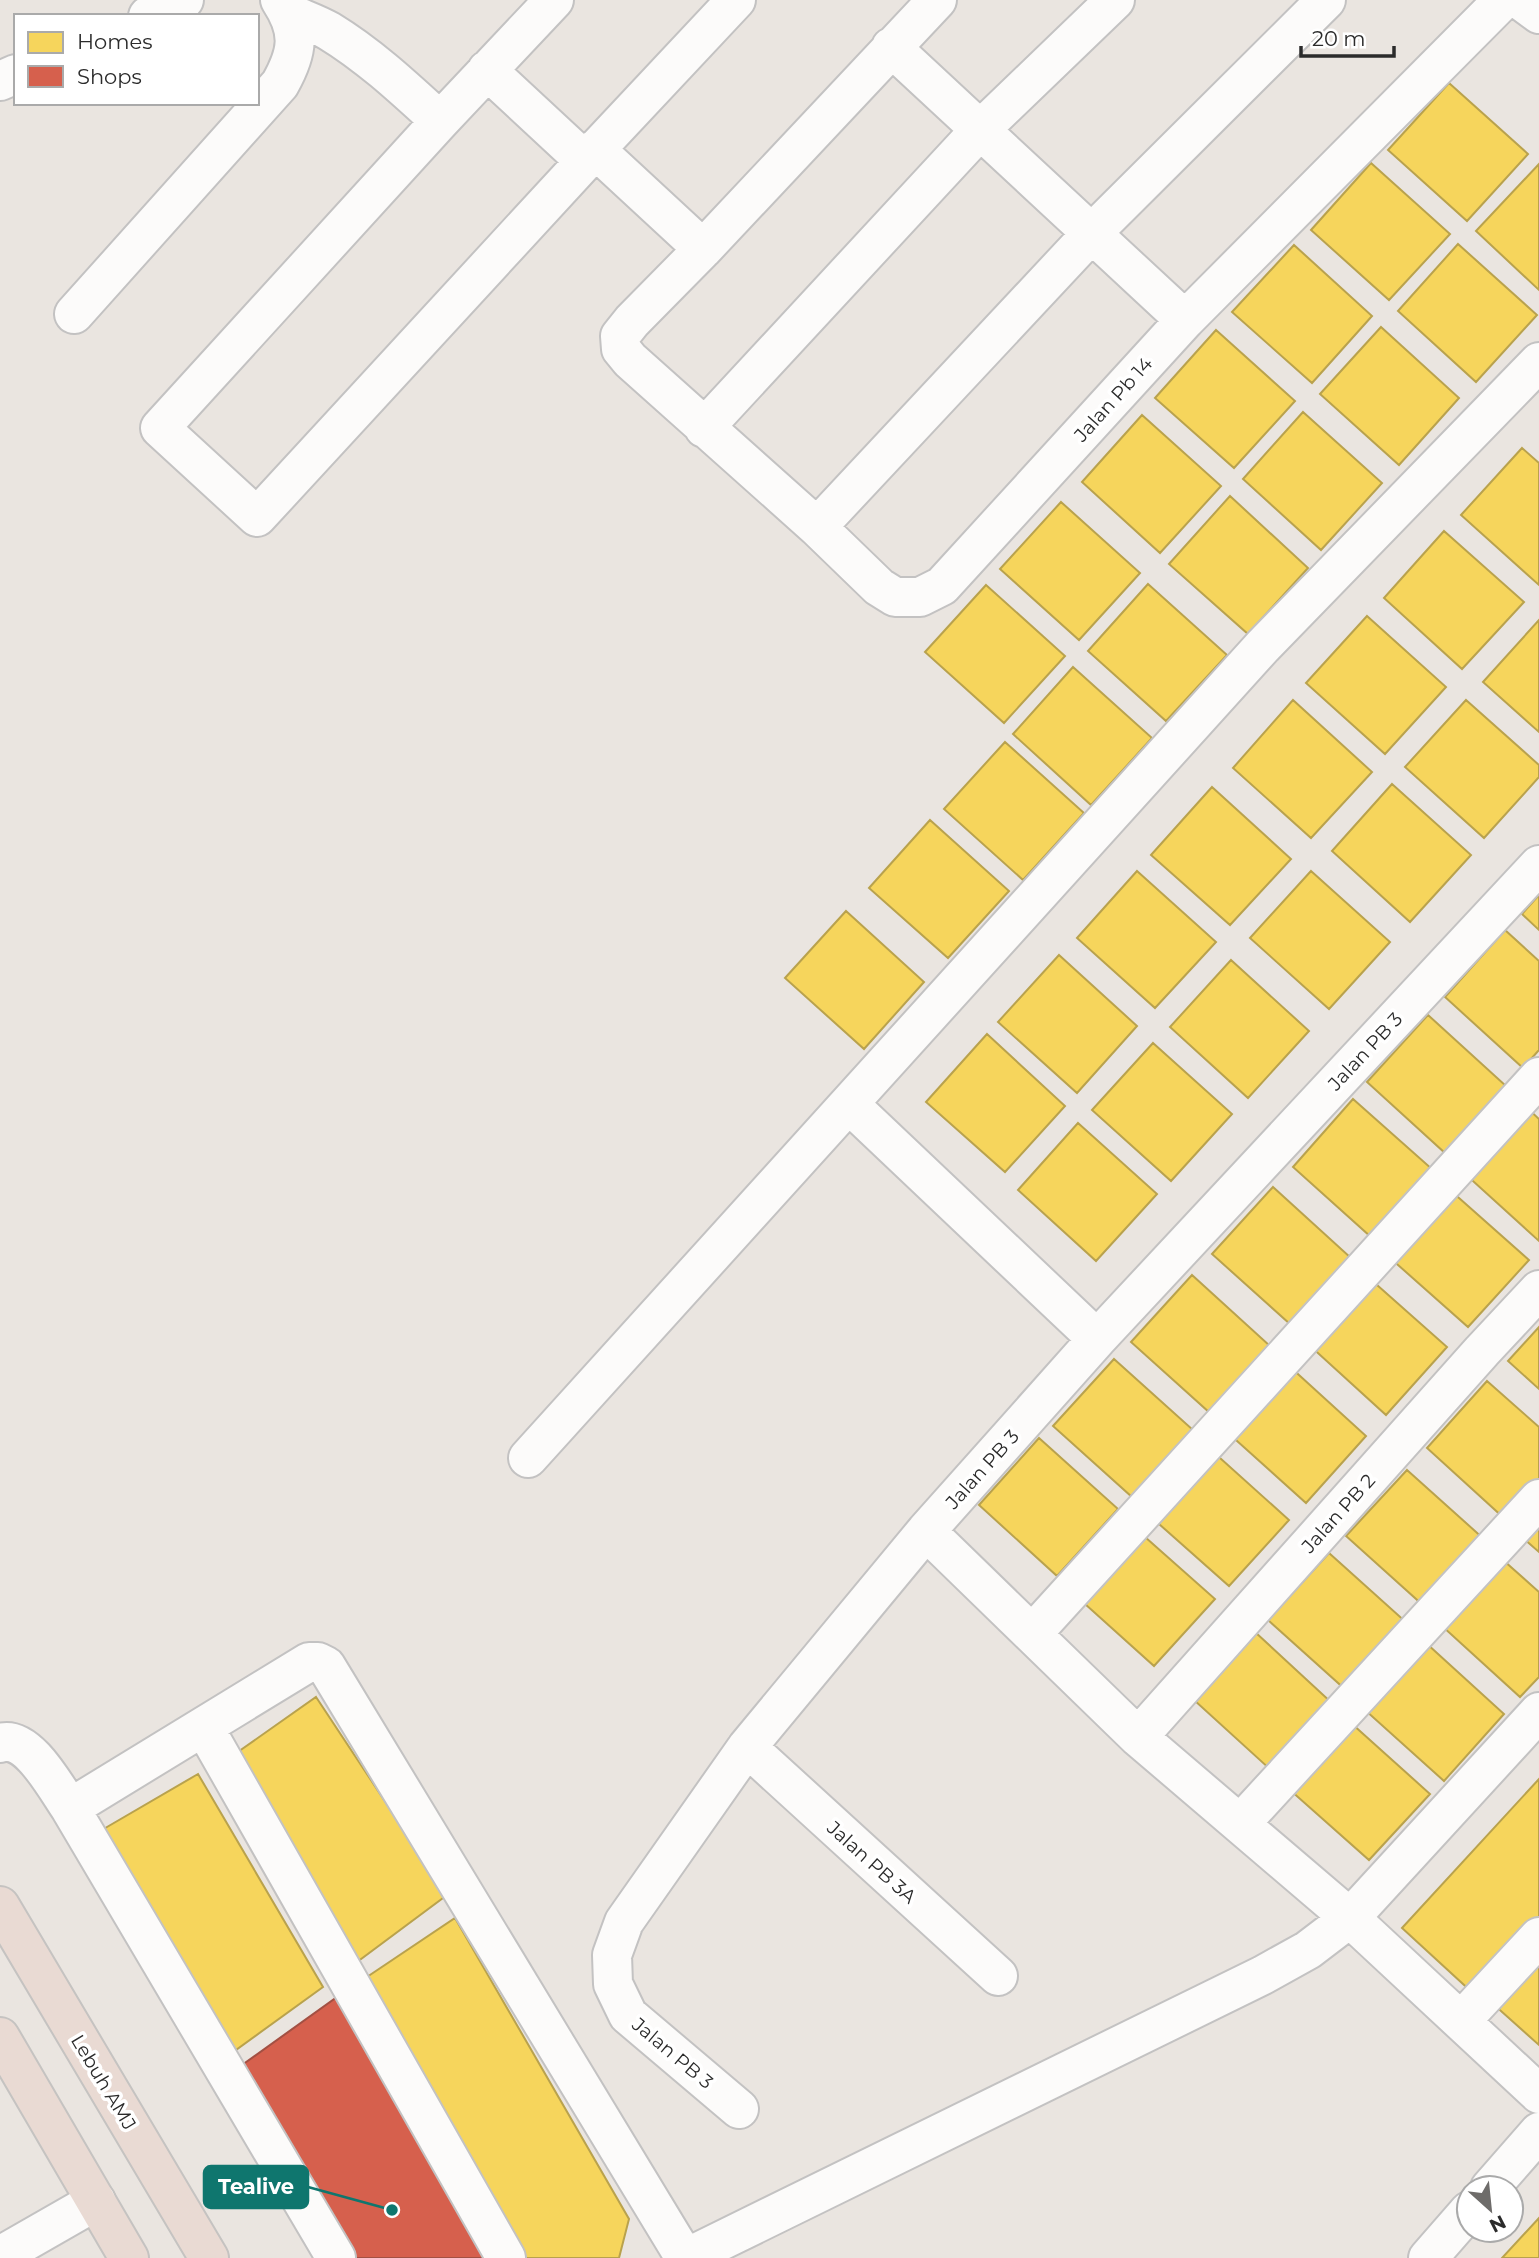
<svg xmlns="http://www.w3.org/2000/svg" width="1539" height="2258" viewBox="0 0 1539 2258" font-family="Montserrat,sans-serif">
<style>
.homes{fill:#f6d55c;stroke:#b9a24d;stroke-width:2}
.shops{fill:#d6604d;stroke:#a35043;stroke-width:2}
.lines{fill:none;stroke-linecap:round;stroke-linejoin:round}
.minor-casing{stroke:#c3c2c2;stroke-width:42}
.highway-casing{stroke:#c5c3c1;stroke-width:42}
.minor{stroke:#fcfbfa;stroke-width:38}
.highway{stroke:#e9dad3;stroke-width:38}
.labels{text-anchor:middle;stroke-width:7;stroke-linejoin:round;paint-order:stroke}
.street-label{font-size:19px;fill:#2b2b2b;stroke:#fff}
.leader{fill:none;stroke:#0f766e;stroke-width:2.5}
.callout-dot{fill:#0f766e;stroke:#fff;stroke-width:2.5}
.callout{fill:#0f766e;stroke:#0f766e;stroke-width:2.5}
.callout-label{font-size:21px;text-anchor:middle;font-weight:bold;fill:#fff}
</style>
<rect width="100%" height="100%" fill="#eae5e0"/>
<path class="homes" d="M 1449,83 L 1528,154 L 1467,221 L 1388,150 Z
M 1371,163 L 1450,234 L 1389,300 L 1311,230 Z
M 1539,164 L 1539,290 L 1476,231 Z
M 1458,244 L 1537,315 L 1476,382 L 1398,311 Z
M 1294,245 L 1372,316 L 1312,383 L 1232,312 Z
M 1381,327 L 1459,398 L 1399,465 L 1320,394 Z
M 1216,330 L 1295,401 L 1234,468 L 1155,398 Z
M 1303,412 L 1382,483 L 1321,550 L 1243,479 Z
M 1142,415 L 1221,486 L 1160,553 L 1082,482 Z
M 1522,448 L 1539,463 L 1539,585 L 1461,515 Z
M 1230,496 L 1308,568 L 1248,634 L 1169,564 Z
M 1061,502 L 1140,573 L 1079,640 L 1000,569 Z
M 1444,531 L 1524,602 L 1462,669 L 1384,598 Z
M 1148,584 L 1227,655 L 1166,721 L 1088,651 Z
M 986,585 L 1065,656 L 1004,723 L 925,652 Z
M 1367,616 L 1446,687 L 1385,754 L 1306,683 Z
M 1539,620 L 1539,732 L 1483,682 Z
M 1073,667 L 1152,738 L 1091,805 L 1013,734 Z
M 1293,700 L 1372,772 L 1311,838 L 1233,768 Z
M 1466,700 L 1539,765 L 1539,777 L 1484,838 L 1405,767 Z
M 1005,742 L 1084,813 L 1023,880 L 944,809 Z
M 1392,784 L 1471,855 L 1410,922 L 1332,851 Z
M 1212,787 L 1291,859 L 1230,925 L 1151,855 Z
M 930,820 L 1009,891 L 948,958 L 869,888 Z
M 1137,871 L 1216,942 L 1155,1008 L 1077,938 Z
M 1311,871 L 1390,942 L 1329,1009 L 1250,938 Z
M 1539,895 L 1539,930 L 1522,914 Z
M 846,911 L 924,982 L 864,1049 L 785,978 Z
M 1505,930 L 1539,961 L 1539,1050 L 1523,1068 L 1445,997 Z
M 1059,955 L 1137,1026 L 1077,1093 L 998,1022 Z
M 1231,960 L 1309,1031 L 1248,1098 L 1170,1027 Z
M 1428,1015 L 1506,1086 L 1445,1153 L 1367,1082 Z
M 987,1034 L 1065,1106 L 1005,1172 L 926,1102 Z
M 1153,1043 L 1232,1114 L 1171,1181 L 1092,1110 Z
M 1353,1099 L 1433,1170 L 1371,1237 L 1293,1167 Z
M 1524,1105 L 1539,1119 L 1539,1241 L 1463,1172 Z
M 1078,1123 L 1157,1194 L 1096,1261 L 1018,1190 Z
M 1273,1187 L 1351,1258 L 1290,1324 L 1212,1254 Z
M 1450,1190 L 1529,1260 L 1468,1327 L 1389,1257 Z
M 1192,1275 L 1270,1346 L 1210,1413 L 1131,1342 Z
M 1368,1277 L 1447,1347 L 1386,1415 L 1308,1344 Z
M 1539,1327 L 1539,1389 L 1508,1361 Z
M 1114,1359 L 1193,1430 L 1132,1497 L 1053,1426 Z
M 1288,1365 L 1366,1436 L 1306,1503 L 1227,1432 Z
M 1487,1381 L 1539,1427 L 1539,1482 L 1505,1519 L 1427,1448 Z
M 1039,1438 L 1118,1509 L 1057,1576 L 979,1505 Z
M 1210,1449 L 1289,1520 L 1229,1586 L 1150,1516 Z
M 1407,1470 L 1485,1540 L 1425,1607 L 1346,1536 Z
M 1539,1520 L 1539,1552 L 1523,1538 Z
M 1136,1529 L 1215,1599 L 1154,1666 L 1075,1595 Z
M 1329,1553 L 1408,1624 L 1347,1691 L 1268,1620 Z
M 1503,1560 L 1539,1592 L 1539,1677 L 1520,1697 L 1442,1626 Z
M 1255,1632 L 1333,1704 L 1272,1771 L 1194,1700 Z
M 1426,1643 L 1504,1714 L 1444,1781 L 1365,1710 Z
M 316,1697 L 447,1895 L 353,1965 L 235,1754 Z
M 1351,1723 L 1430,1794 L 1369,1860 L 1290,1790 Z
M 198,1774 L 323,1987 L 229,2055 L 95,1834 Z
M 1539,1779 L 1539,1925 L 1475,1995 L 1402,1928 Z
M 455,1918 L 629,2219 L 619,2258 L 513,2258 L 358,1983 Z
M 1539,1950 L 1539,2045 L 1492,2003 Z
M 1539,2218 L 1539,2258 L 1502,2258 Z"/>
<path class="shops" d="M 337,1997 L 489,2258 L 352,2258 L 242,2065 Z"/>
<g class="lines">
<defs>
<path id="minor" d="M 554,0 L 440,121 L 160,428 L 257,517 L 585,161 L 736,0
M 937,0 L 703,249 L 632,321 L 620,336 L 621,349 L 630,360 L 817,527 L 879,587 L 895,597 L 920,597 L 942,586 L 1185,320 L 1503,0
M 1520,0 L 1539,14
M 289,13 C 302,19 317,24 329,31 C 370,56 405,89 440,121
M 148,16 L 184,0
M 891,47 L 1185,320
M 487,70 L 585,161
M 0,81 L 16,74
M 595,149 L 703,249
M 74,314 L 280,84 C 298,52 301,32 280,0
M 704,428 L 980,130 L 1115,0
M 817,527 L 1091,234 L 1326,0
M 849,1104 L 1097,1339
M 528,1458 L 1263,646 L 1539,362
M 926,1531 L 1138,1737 L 1350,1918 L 1539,2094
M 1032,1634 L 1539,1077
M 204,1727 L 506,2258
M 1138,1737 L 1482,1351 L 1539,1290
M 0,1743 C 28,1734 56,1788 70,1808 L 336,2258
M 747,1747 L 998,1976
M 70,1808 L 309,1662 L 318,1662 L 326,1666 L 685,2258
M 1240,1824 L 1539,1499
M 1461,2021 L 1539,1937
M 739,2109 L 628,2015 L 613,1984 L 612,1955 L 624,1922 L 747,1747 L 926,1531 L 1097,1339 L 1539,865
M 1490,2188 L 1539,2132
M 0,2256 L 96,2201
M 686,2258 L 1263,1975 L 1308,1950 L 1350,1918 L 1539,1712
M 1428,2258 L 1469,2211"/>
<path id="highway" d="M 0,1906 L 209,2258
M 0,2037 L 129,2258"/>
</defs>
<use href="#minor" class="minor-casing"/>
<use href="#highway" class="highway-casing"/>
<use href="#minor" class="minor"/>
<use href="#highway" class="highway"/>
</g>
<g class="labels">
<g class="street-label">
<text transform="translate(1113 399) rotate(-48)" y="7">Jalan Pb 14</text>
<text transform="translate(1365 1051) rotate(-47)" y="7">Jalan PB 3</text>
<text transform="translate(982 1469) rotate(-48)" y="7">Jalan PB 3</text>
<text transform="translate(1338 1513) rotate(-48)" y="7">Jalan PB 2</text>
<text transform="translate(872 1862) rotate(42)" y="7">Jalan PB 3A</text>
<text transform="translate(673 2053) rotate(40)" y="7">Jalan PB 3</text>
<text transform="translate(104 2082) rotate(59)" y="7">Lebuh AMJ</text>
</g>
</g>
<path class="leader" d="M392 2210L308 2187"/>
<circle class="callout-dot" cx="392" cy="2210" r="7"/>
<rect class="callout" x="204" y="2166" width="104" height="42" rx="7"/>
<g class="callout-label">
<text x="256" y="2194">Tealive</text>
</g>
<rect x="14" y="14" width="245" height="91" fill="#ffffff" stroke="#aaaaaa" stroke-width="2"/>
<rect x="28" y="32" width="35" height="21" fill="#f6d55c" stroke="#aaaaaa" stroke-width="2"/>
<text x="77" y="49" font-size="21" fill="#2b2b2b">Homes</text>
<rect x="28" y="66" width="35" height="21" fill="#d6604d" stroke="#aaaaaa" stroke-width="2"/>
<text x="77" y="84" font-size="21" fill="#2b2b2b">Shops</text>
<g transform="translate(1490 2209) rotate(153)"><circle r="33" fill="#ffffff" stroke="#aaaaaa" stroke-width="2"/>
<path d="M0-5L12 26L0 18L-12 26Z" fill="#6e6c6a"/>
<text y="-10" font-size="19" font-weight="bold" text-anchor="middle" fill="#2b2b2b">N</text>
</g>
<path d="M1301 46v10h93v-10" fill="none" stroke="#2b2b2b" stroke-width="3.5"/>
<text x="1312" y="46" font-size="21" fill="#2b2b2b" stroke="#ffffff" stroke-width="5" paint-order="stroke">20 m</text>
</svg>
